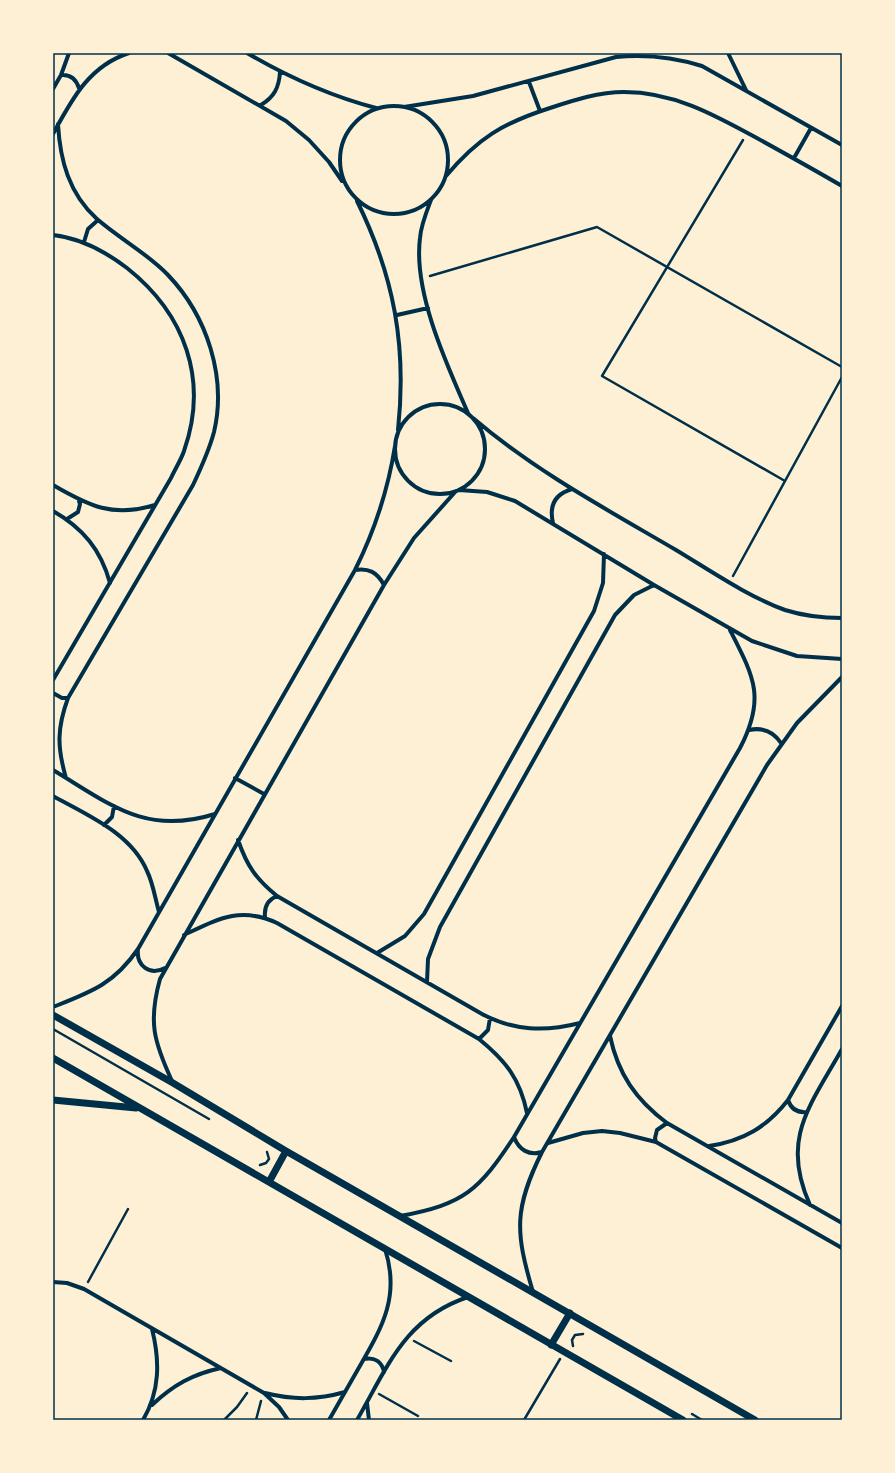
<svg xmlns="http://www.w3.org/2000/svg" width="895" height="1473" viewBox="0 0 895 1473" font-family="Arial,sans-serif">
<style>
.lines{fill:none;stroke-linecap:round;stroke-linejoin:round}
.path{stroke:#003049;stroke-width:2.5}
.minor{stroke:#003049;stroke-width:4}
.tertiary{stroke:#003049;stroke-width:7}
.neatline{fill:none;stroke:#003049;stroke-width:1.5}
</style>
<rect width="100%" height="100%" fill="#fdf0d5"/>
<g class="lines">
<path class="path" d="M 743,140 L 602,376 L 785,481
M 430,276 L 597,227 L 842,367
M 733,576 L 842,377
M 53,1029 L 209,1119
M 260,1165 L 266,1163 L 269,1159 L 267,1152
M 88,1282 L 128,1209
M 414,1341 L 451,1361
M 573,1346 L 572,1340 L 575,1335 L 583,1334
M 379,1394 L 418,1416
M 692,1414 L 702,1420
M 224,1420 L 237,1407 L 247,1393
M 256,1420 L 261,1401
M 524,1420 L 560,1359"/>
<path class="minor" d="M 168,53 L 286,121 L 309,140 L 329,162 L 342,181
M 247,53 C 288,77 330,96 376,108
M 728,53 L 746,90
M 61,75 C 71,74 76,79 79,88
M 529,82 L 540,111
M 53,89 L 61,75 L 69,53
M 261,105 C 274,97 279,88 280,72
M340 160a54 54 0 1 1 108 0a54 54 0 1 1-108 0Z
M 404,107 L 473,96 L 616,57 C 647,54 673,57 702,66 L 842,145
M 58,124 C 60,160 69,194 97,219 C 120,239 147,253 168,275 C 207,316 227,377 214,432 C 209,451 201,468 193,485 L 68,698 C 57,728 57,747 66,778
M 53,134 C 72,99 89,66 129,53
M 794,158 L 811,128
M 446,176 C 478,138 503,123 550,108 C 574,100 599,92 624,92 C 673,92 713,114 755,137 C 784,153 813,169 842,186
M 431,200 C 426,213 421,225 420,238 C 413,292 447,365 468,413
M 357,201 C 394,276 407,346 398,430
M 53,235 C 80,238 106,252 127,268 C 185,314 209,380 184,451 C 181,460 175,469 171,478 L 53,680
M 84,242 L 88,229 L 98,220
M 397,315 L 428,308
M395 449a45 45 0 1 1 90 0a45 45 0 1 1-90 0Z
M 473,418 C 535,471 606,509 676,550 C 711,571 747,596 785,610 C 804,616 823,618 842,618
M 53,485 C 89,506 113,518 155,505
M 459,490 L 487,492 L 515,501 L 654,585 L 752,641 L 797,656 L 842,659
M 53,511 C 83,528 101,550 110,583
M 67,519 L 78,512 L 80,504 L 79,501
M 553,523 C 549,506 555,494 572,489
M 355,570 C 369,568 377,572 384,585
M 53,693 L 62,698 L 68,698
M 749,730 C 763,727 773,731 781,743
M 53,770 C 110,804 145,836 215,814
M 235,778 L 264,794
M 53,796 C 87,815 131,833 147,871 C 153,883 155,898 159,912
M 104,825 L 112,817 L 114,806
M 238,840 C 247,866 256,879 277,896 L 482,1014 C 514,1031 545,1032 580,1023
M 265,917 C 264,907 267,900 277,896
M 184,935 C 218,919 240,906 277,923 L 479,1039 C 506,1061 520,1079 527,1113
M 138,949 C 136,966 150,976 165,968
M 377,953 L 405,936 L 424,914 L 594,611 L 603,583 L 604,554
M 427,982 L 428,959 L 440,927 L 615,615 L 634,595 L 654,585
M 53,1007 C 91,992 114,984 138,949 L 355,570 C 375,530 388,490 395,446
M 610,1036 C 618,1074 636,1100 667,1123 L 842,1223
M 479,1039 L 488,1030 L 490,1018
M 172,1081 C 154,1042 148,1022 160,979 L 384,585 L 414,538 L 456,491
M 788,1100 C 791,1109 797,1113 807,1112
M 514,1137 C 519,1150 529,1156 542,1152
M 656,1142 L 655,1138 L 657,1130 L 667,1123
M 548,1143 L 583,1133 L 602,1131 L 620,1133 L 656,1142 L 842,1248
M 709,1146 C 743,1141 767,1127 788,1100 L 842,1006
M 810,1205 C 780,1139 810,1106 842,1049
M 400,1216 C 465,1204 479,1190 514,1137 L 740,748 C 766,698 754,677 730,630
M 53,1282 L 67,1283 L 84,1289 L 264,1393 L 279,1407 L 288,1420
M 533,1292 C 515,1232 514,1208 542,1152 L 767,765 L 797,723 L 842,677
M 364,1359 C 375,1357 382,1362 384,1372
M 265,1393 C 293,1400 317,1400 345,1392
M 367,1403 L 369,1420
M 152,1405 C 173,1385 193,1374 221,1368
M 143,1420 C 160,1391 160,1361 152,1329
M 329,1420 C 340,1401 350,1383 361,1364 C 383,1326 400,1295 385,1249
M 357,1420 C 388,1366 405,1318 468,1297"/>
<path class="tertiary" d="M 53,1015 L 173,1083 L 286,1151 L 755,1420
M 53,1058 L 683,1420
M 53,1100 L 136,1108
M 269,1182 L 286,1151
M 551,1345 L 570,1313"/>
</g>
<rect width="895" height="1473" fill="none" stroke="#fdf0d5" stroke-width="108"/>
<rect x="54" y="54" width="787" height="1365" class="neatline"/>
</svg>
